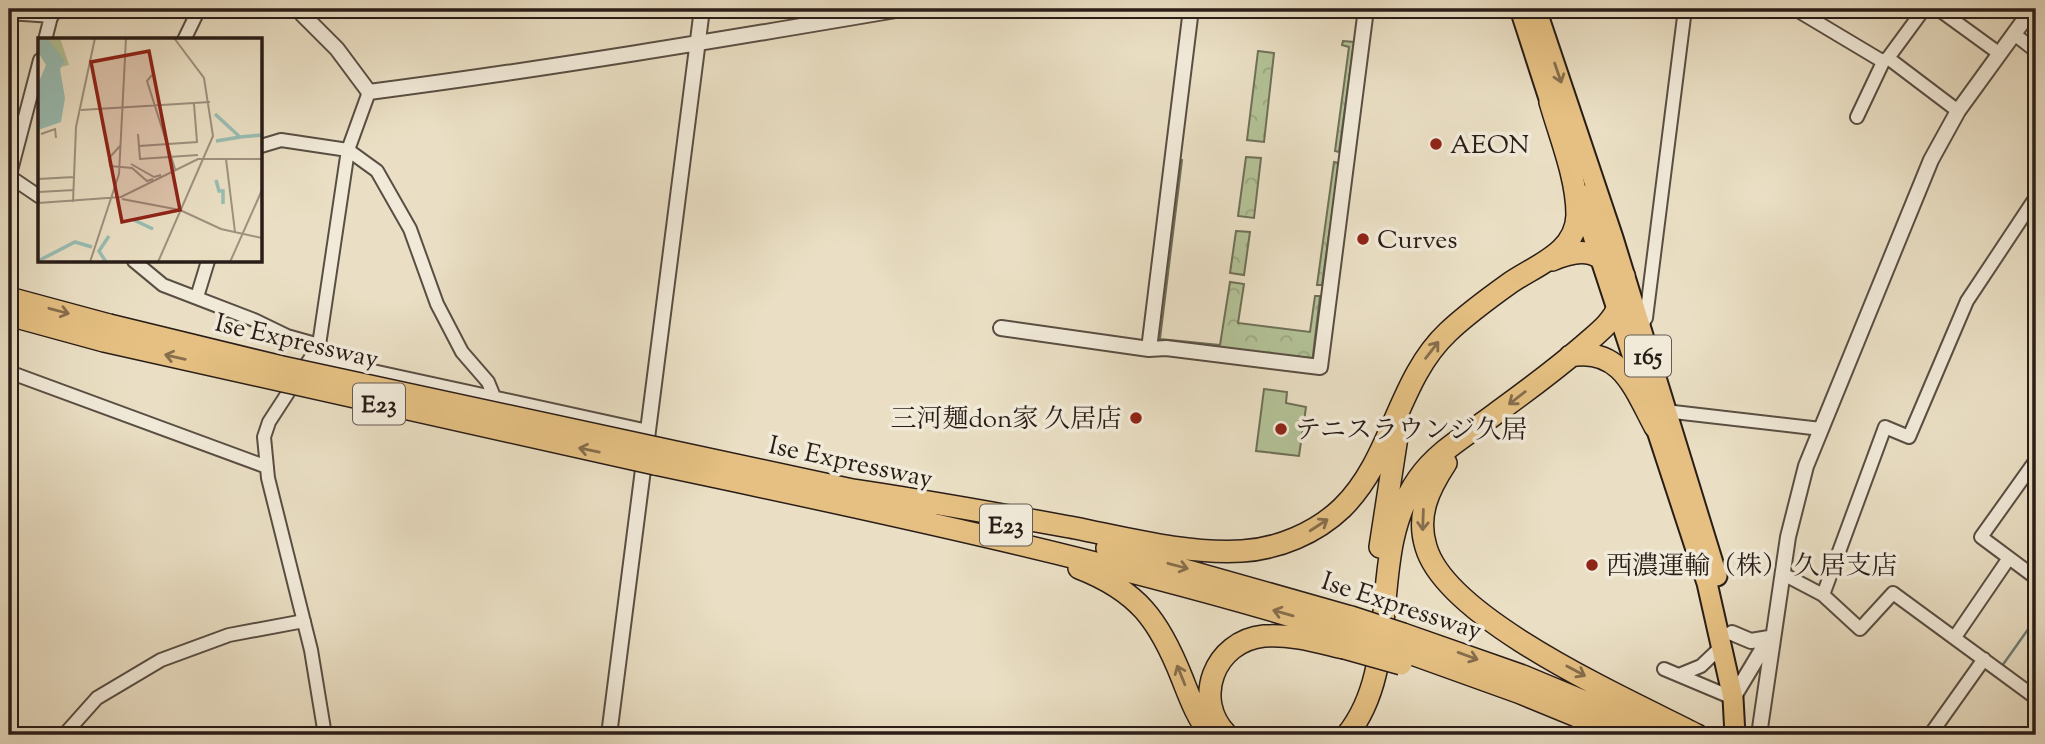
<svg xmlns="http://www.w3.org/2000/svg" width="2045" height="744" viewBox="0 0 2045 744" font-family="'Sorts Mill Goudy','Noto Serif JP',serif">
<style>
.green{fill:#b3c297;stroke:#6e7058;stroke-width:2}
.forest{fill:url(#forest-crowns);stroke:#6e7058;stroke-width:2}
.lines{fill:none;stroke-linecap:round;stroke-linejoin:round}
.stream{stroke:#6c7d75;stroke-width:2.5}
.minor-casing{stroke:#594e43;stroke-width:16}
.tertiary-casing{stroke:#594e43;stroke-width:18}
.trunk-casing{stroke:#291d18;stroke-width:23}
.motorway-casing{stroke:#291d18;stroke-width:24}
.minor{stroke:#f1ead9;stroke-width:12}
.tertiary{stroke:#f1ead9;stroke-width:14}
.trunk{stroke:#e5c082;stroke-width:19}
.motorway{stroke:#e5c082;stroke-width:21}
.motorway-bridge-casing{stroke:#291d18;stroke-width:24;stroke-linecap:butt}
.motorway-bridge{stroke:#e5c082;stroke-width:21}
.oneway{stroke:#876e4d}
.poi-dot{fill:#8f2418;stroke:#f1ead9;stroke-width:2.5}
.labels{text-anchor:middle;stroke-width:7;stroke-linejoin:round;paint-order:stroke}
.shield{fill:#f1ead9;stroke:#655a52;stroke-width:2}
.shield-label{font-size:24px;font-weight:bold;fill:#291d18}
.poi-label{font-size:26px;fill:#291d18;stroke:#f1ead9;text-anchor:start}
.street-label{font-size:26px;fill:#291d18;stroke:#f1ead9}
.inset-river{fill:none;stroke:#98bdb3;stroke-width:3.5}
.inset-road{fill:none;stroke:#9d917f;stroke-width:2}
.view{fill:#8f2418;fill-opacity:0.15;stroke:#8f2418;stroke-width:3.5}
.inset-edge{fill:none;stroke:#291d18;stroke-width:3.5}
</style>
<defs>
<pattern id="forest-crowns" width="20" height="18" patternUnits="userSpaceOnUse" patternTransform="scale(1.75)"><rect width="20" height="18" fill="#b3c297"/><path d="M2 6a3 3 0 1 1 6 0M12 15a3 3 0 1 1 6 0" fill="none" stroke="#9aa681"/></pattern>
</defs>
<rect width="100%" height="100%" fill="#eadfc4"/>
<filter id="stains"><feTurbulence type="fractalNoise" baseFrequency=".00286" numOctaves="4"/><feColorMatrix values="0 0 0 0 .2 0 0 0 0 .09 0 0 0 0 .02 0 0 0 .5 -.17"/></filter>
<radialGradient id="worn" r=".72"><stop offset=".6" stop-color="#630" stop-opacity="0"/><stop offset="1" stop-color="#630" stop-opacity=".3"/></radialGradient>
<path class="green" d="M 1264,389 L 1287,392 L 1286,403 L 1306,407 L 1299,456 L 1256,451 Z"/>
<path class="forest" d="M 1343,41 L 1354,42 L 1339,152 L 1335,151 L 1349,47 L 1342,45 Z
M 1258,51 L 1274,53 L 1264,142 L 1247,140 Z
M 1246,157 L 1261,158 L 1254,218 L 1238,216 Z
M 1174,159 L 1182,160 L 1160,339 L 1220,345 L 1230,282 L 1244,284 L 1238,323 L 1310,332 L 1315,296 L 1320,296 L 1312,363 L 1152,345 Z
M 1334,162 L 1339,163 L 1322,285 L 1317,285 Z
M 1236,231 L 1250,232 L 1244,275 L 1230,273 Z"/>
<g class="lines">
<path class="stream" d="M 2002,666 L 2036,618"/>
<defs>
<path id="minor" d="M 1795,9 L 1882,61 L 1888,58 L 1924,9
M 1938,9 L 2000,54
M 9,13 L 52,16
M 2014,34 L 2036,51
M 45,40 L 53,9
M 184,40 L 199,9
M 1888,58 L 1958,111
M 1857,117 L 1884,60
M 261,146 L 281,140 L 348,150 L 377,171 L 410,229 L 437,304 L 462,352 L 488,382 L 495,399
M 9,176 L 40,197
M 9,178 L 40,60
M 134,261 L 163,285 L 254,320 L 287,336 L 319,345
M 197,297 L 208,261
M 1639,329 L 1646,318 L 1685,9
M 313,358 L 648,431
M 9,372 L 267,467
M 1665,411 L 1821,429
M 2036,460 L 1981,537 L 2036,578
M 1783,574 L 1823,595 L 1860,629 L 1893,593 L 2036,698
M 1823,595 L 1885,427 L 1909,437 L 1967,301 L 2036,197
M 1955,637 L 2009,558
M 1664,669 L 1733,698
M 1679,675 L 1701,666 L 1722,646
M 64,735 L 97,698 L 161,660 L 229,635 L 304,621
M 325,735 L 311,650 L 268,478 L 264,437 L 269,422 L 319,345 L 348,150 L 369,92
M 1930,735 L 1984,659"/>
<path id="tertiary" d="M 302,14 L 337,49 L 369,92 C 547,69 725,39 902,9
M 1001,328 L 1149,349 L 1166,348 L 1320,367 L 1366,9
M 1149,349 L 1191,9
M 1732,633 L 1751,641 L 1769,638
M 1733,698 L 1766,643
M 609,735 L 702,9
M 1759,735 L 1788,537 L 1806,466 L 1931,160 L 1958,111 L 2032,9"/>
<path id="trunk" d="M 1520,9 L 1555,117
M 1536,9 L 1613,238 L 1717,576
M 1579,193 L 1707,583 L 1733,698 L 1735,735"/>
<path id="motorway" d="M 9,298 L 109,325
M 9,315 L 104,341
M 1570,356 C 1621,346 1635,390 1655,427
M 657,448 L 857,491
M 1446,463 C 1429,489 1416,515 1426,547 C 1447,620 1629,700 1697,735
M 655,464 C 888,513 1121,563 1348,633
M 845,489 C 922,500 998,514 1075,528 C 1130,539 1186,554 1242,551 C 1278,549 1316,533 1342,508 C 1393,458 1397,380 1448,332 C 1467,314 1489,298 1510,283 C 1536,265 1576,253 1577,215 C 1577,178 1560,137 1550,102
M 1380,547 L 1397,437
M 1107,548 L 1351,617
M 1079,568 C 1138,591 1159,620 1182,678 C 1190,698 1197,718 1211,735
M 1403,634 L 1523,676 L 1664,735
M 1401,650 L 1518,692 L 1623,735
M 1227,735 C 1192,700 1214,641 1264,636 C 1291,634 1318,642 1344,648
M 1347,735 C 1405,662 1365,555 1418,479 C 1439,449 1471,433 1499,411 C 1528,390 1556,369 1583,346 C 1595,335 1612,323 1618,307 C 1622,298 1622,286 1624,276 C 1597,253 1587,245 1552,260"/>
</defs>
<use href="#minor" class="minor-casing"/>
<use href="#tertiary" class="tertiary-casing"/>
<use href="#trunk" class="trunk-casing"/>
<use href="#motorway" class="motorway-casing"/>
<use href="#minor" class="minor"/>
<use href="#tertiary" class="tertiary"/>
<use href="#trunk" class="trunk"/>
<use href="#motorway" class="motorway"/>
<defs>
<path id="motorway-bridge" d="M 109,325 L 282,367 L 657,448
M 104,341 L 655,464
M 1351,617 L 1403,634
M 1348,633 L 1401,650
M 1344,648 L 1401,664"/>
</defs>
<use href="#motorway-bridge" class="motorway-bridge-casing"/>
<use href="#motorway-bridge" class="motorway-bridge"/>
</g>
<defs><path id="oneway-shaft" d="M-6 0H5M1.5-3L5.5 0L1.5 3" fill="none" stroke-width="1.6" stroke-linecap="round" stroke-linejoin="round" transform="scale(1.75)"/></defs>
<g class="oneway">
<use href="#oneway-shaft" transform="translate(1558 73) rotate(71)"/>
<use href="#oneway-shaft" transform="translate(59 311) rotate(15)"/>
<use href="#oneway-shaft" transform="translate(1432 350) rotate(-52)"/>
<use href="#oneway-shaft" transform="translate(175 357) rotate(-167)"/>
<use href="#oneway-shaft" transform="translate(1517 398) rotate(142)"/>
<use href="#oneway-shaft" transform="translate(589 450) rotate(-168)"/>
<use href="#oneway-shaft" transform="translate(1423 520) rotate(92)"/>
<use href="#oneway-shaft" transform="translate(1319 525) rotate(-33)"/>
<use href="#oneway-shaft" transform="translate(1178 566) rotate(15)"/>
<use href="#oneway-shaft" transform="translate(1283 613) rotate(-164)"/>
<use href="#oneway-shaft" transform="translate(1468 656) rotate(20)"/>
<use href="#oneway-shaft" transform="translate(1576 671) rotate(28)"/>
<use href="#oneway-shaft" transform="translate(1181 675) rotate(-112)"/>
</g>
<g class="poi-dot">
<circle cx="1436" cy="144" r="7"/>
<circle cx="1363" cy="239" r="7"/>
<circle cx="1136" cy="418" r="7"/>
<circle cx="1281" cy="429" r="7"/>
<circle cx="1592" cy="565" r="7"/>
</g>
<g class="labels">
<g class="shield">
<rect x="1625" y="335.5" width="46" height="41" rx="5"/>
<rect x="353" y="383.5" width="52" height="41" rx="5"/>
<rect x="980" y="504.5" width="52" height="41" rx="5"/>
</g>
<g class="shield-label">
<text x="1648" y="364">165</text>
<text x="379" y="412">E23</text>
<text x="1006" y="533">E23</text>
</g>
<g class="poi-label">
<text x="1450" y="153">AEON</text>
<text x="1377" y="248">Curves</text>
<text x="1122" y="427" text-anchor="end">三河麺don家 久居店</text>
<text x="1295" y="438">テニスラウンジ久居</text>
<text x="1606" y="574">西濃運輸（株） 久居支店</text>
</g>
<g class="street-label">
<text transform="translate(297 340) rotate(13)" y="9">Ise Expressway</text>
<text transform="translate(851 461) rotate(12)" y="9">Ise Expressway</text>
<text transform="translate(1402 605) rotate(18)" y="9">Ise Expressway</text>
</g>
</g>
<g transform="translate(38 38)">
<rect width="224" height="224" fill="#eadfc4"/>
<path d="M 9,0 L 22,0 L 31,27 L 22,29 Z" fill="#b3c297"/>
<path d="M 1,0 L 9,0 L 27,23 L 22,31 L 27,60 L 23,84 L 0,92 L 0,46 L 8,27 L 0,14 Z" fill="#98bdb3"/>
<path class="inset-river" d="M 177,76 L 202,99 L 178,103M 202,99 L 224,97M 178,142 L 181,153 L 185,153 L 185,166M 96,182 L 115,191M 0,223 L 37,204 L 54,209M 68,224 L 61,213 L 71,198"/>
<path class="inset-road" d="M 114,37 L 109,43 L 137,131M 43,72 L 172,64M 3,96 L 17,91 L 18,100M 100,96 L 102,121 L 160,117M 82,108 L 71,120 L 72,128 L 94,130 L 109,143 L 115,141M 101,108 L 159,104 L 156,66M 188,121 L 197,194M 93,126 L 116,139 L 123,137M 0,141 L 36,139M 0,145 L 1,166M 1,154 L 36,152M 84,161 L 142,172M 35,164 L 38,89 L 57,0M 0,165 L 83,159 L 160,121 L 224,121M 142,172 L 183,191 L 224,200M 52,224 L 81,136 L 88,0M 120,224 L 175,98 L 166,40 L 136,0M 192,224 L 224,152"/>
<path class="view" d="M 111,13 L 142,172 L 84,184 L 53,24 Z"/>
<rect width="224" height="224" class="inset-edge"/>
</g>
<rect width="2045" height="744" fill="none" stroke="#eadfc4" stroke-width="35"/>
<rect x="10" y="10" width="2024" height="723" fill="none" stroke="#291d18" stroke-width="3.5"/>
<rect x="18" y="18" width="2010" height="709" fill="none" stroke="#291d18" stroke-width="2"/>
<rect width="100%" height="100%" filter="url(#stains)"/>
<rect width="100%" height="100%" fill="url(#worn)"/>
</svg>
